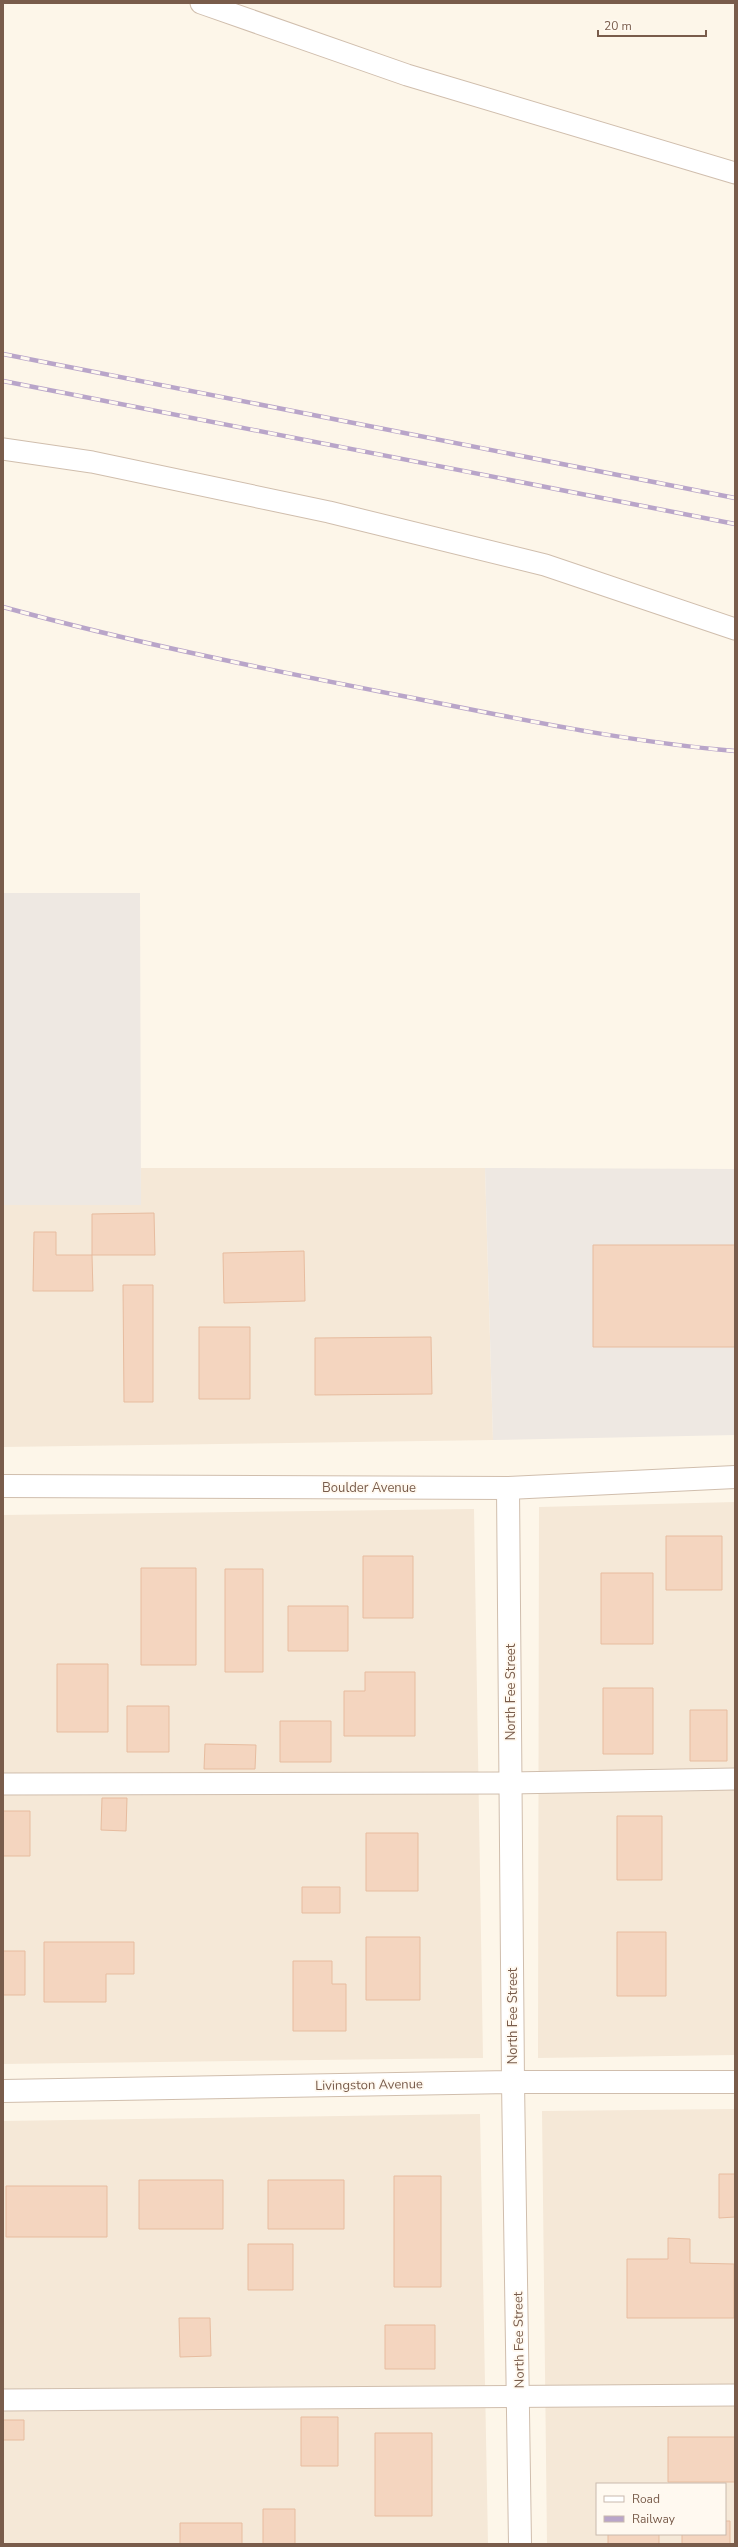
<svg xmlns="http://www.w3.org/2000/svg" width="738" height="2547" viewBox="0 0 738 2547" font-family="'Nunito Sans',sans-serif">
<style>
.residential{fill:#f5e8d7;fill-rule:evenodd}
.industrial{fill:#eee8e2}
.building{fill:#f4d5bf;stroke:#e7bc9f}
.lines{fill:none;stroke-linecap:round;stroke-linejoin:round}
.service-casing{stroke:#d0bead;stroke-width:23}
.minor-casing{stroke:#d0bead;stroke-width:24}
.service{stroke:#fff;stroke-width:21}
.minor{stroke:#fff;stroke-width:22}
.rail-casing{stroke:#b9a5c9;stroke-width:4.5}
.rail{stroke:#fff9f0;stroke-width:3;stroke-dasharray:9;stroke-linecap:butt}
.labels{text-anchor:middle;stroke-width:3.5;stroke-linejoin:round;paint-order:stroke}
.street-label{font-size:13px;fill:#795c4b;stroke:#fff9f0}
</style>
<rect width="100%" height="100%" fill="#fdf6e9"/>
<path class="residential" d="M 141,1168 L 485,1168 L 493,1440 L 3,1447 L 3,1205 L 141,1205 Z
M 735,1502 L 735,2055 L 538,2058 L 539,1507 Z
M 474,1509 L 483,2058 L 3,2064 L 3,1515 Z
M 735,2109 L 735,2544 L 547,2544 L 542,2111 ZM 597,2484 L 725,2484 L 725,2534 L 597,2534 Z
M 480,2114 L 488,2544 L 3,2544 L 3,2121 Z"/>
<path class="industrial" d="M 3,893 L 140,893 L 141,1205 L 3,1205 Z
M 485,1168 L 735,1169 L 735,1435 L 493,1440 Z"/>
<path class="building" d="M 154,1213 L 155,1255 L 92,1255 L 92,1214 Z
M 34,1232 L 56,1232 L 56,1255 L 92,1255 L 93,1291 L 33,1291 Z
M 593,1245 L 735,1245 L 735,1347 L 593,1347 Z
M 304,1251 L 305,1301 L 224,1303 L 223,1253 Z
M 123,1285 L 153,1285 L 153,1402 L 124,1402 Z
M 199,1327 L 250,1327 L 250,1399 L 199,1399 Z
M 431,1337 L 432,1394 L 315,1395 L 315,1338 Z
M 666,1536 L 722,1536 L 722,1590 L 666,1590 Z
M 363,1556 L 413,1556 L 413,1618 L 363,1618 Z
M 141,1568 L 196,1568 L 196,1665 L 141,1665 Z
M 225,1569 L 263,1569 L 263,1672 L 225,1672 Z
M 601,1573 L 653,1573 L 653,1644 L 601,1644 Z
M 288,1606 L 348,1606 L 348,1651 L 288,1651 Z
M 57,1664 L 108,1664 L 108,1732 L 57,1732 Z
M 365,1672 L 415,1672 L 415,1736 L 344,1736 L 344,1691 L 365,1691 Z
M 603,1688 L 653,1688 L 653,1754 L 603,1754 Z
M 127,1706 L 169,1706 L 169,1752 L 127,1752 Z
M 690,1710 L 727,1710 L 727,1761 L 690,1761 Z
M 280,1721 L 331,1721 L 331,1762 L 280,1762 Z
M 205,1744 L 256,1745 L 255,1769 L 204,1769 Z
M 102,1798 L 127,1798 L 126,1831 L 101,1830 Z
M 3,1811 L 30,1811 L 30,1856 L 3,1856 Z
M 617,1816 L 662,1816 L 662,1880 L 617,1880 Z
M 366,1833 L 418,1833 L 418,1891 L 366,1891 Z
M 302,1887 L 340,1887 L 340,1913 L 302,1913 Z
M 617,1932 L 666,1932 L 666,1996 L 617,1996 Z
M 366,1937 L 420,1937 L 420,2000 L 366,2000 Z
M 44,1942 L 134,1942 L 134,1974 L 106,1974 L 106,2002 L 44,2002 Z
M 3,1951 L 25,1951 L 25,1995 L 3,1995 Z
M 293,1961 L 332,1961 L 332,1984 L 346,1984 L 346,2031 L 293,2031 Z
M 719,2174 L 735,2174 L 735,2217 L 719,2218 Z
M 394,2176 L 441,2176 L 441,2287 L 394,2287 Z
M 139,2180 L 223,2180 L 223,2229 L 139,2229 Z
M 268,2180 L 344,2180 L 344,2229 L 268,2229 Z
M 6,2186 L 107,2186 L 107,2237 L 6,2237 Z
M 668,2238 L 690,2239 L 690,2263 L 734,2264 L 734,2318 L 627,2318 L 627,2259 L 668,2259 Z
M 248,2244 L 293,2244 L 293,2290 L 248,2290 Z
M 179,2318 L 210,2318 L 211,2356 L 180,2357 Z
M 385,2325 L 435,2325 L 435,2369 L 385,2369 Z
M 301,2417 L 338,2417 L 338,2466 L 301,2466 Z
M 3,2420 L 24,2420 L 24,2440 L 3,2440 Z
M 375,2433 L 432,2433 L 432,2516 L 375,2516 Z
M 668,2437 L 735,2437 L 735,2482 L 668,2482 Z
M 263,2509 L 295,2509 L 295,2544 L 263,2544 Z
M 725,2521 L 730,2521 L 730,2544 L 682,2544 L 682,2534 L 725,2534 Z
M 180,2523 L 242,2523 L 242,2544 L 180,2544 Z
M 608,2534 L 659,2534 L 659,2544 L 608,2544 Z"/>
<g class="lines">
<defs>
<path id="service" d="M 201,3 L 407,75 L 735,173
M 3,449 L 92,462 L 329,512 L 545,565 L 735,629
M 3,1784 L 510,1783 L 735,1779
M 3,2400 L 735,2395"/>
<path id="minor" d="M 3,1486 L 508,1488 L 735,1477
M 508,1488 L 513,2082 L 520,2544
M 3,2091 L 513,2082 L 735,2082"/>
</defs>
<use href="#service" class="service-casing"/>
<use href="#minor" class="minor-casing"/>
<use href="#service" class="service"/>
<use href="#minor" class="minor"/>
<defs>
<path id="rail" d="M 3,354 L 735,498
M 3,381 L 735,524
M 3,607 C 138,644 275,671 413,698 C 519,719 627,742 735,751"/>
</defs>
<use href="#rail" class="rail-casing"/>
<use href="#rail" class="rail"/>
</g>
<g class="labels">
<g class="street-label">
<text x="369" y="1492">Boulder Avenue</text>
<text transform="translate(510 1692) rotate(-90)" y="5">North Fee Street</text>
<text transform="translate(512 2016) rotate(-90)" y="5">North Fee Street</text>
<text transform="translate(369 2084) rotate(-1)" y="5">Livingston Avenue</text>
<text transform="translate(518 2340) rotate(-91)" y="5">North Fee Street</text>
</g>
</g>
<rect width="738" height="2547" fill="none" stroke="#795c4b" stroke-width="8"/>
<rect x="596" y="2483" width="130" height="52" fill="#fff9f0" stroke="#c9baae"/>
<rect x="604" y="2496" width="20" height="6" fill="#ffffff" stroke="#c9baae"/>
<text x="632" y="2503" font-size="12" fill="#795c4b">Road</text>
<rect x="604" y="2516" width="20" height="6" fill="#b9a5c9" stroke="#c9baae"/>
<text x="632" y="2523" font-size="12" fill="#795c4b">Railway</text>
<path d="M598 30v6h108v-6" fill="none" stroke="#795c4b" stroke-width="2"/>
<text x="604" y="30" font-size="12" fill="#795c4b" stroke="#fff9f0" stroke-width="3" paint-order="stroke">20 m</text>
</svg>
